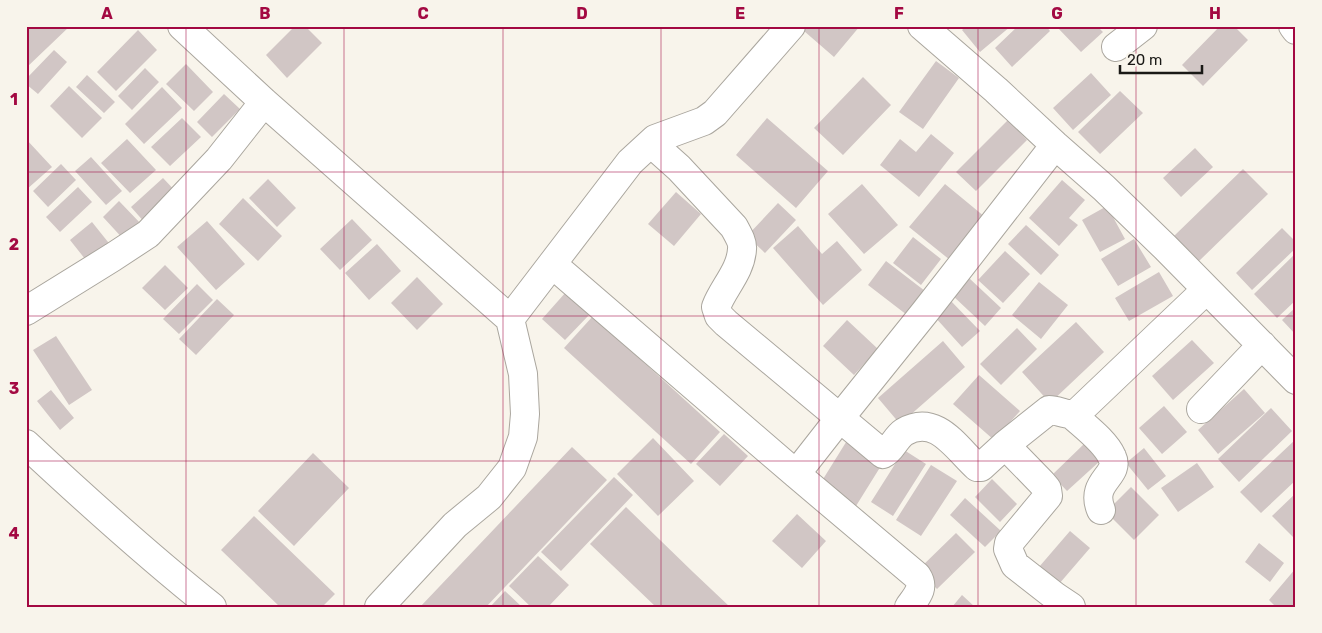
<svg xmlns="http://www.w3.org/2000/svg" width="1322" height="633" viewBox="0 0 1322 633" font-family="Rubik,sans-serif">
<style>
.building{fill:#d1c6c5}
.lines{fill:none;stroke-linecap:round;stroke-linejoin:round}
.minor-casing{stroke:#aaa69e;stroke-width:30}
.minor{stroke:#fff;stroke-width:28}
.grid{fill:none;stroke:#a30942;stroke-width:1;stroke-opacity:0.55}
.neatline{fill:none;stroke:#a30942;stroke-width:2}
.grid-label{font-size:16px;text-anchor:middle;font-weight:bold;fill:#a30942}
</style>
<rect width="100%" height="100%" fill="#f8f4eb"/>
<path class="building" d="M 26,26 L 70,26 L 26,68 Z
M 295,26 L 305,26 L 322,43 L 287,78 L 266,55 Z
M 808,26 L 860,26 L 834,57 L 804,31 Z
M 967,26 L 1011,26 L 980,52 L 962,30 Z
M 1018,26 L 1046,26 L 1050,31 L 1012,67 L 995,48 Z
M 1056,26 L 1097,26 L 1103,32 L 1081,52 Z
M 1220,26 L 1234,26 L 1248,40 L 1203,86 L 1182,65 Z
M 138,30 L 157,50 L 116,91 L 97,72 Z
M 54,50 L 67,62 L 38,94 L 26,84 L 26,79 Z
M 936,61 L 959,78 L 923,129 L 899,112 Z
M 186,64 L 213,92 L 194,111 L 166,84 Z
M 145,68 L 159,82 L 132,110 L 118,96 Z
M 1091,73 L 1111,95 L 1073,130 L 1053,108 Z
M 87,75 L 115,102 L 104,113 L 76,87 Z
M 863,77 L 891,105 L 843,155 L 814,128 Z
M 69,86 L 102,118 L 82,138 L 50,106 Z
M 162,87 L 182,108 L 144,144 L 125,124 Z
M 1120,91 L 1143,113 L 1100,154 L 1078,132 Z
M 224,94 L 240,109 L 212,137 L 197,122 Z
M 182,118 L 201,137 L 170,166 L 151,147 Z
M 767,118 L 828,171 L 796,208 L 736,155 Z
M 1008,120 L 1027,140 L 976,191 L 956,172 Z
M 931,134 L 954,153 L 919,197 L 880,165 L 900,139 L 916,152 Z
M 26,139 L 52,167 L 26,190 Z
M 127,139 L 156,170 L 130,193 L 101,163 Z
M 1195,148 L 1213,167 L 1181,197 L 1163,178 Z
M 91,157 L 122,191 L 106,205 L 75,171 Z
M 61,164 L 76,180 L 48,207 L 33,191 Z
M 1243,169 L 1268,194 L 1198,262 L 1174,236 Z
M 163,178 L 179,195 L 146,224 L 131,207 Z
M 268,179 L 296,208 L 277,227 L 249,198 Z
M 1062,180 L 1085,200 L 1069,218 L 1078,225 L 1059,246 L 1029,218 Z
M 862,184 L 898,225 L 864,254 L 828,214 Z
M 945,184 L 985,217 L 950,260 L 909,227 Z
M 78,187 L 92,202 L 60,232 L 46,217 Z
M 676,192 L 701,214 L 674,246 L 648,224 Z
M 243,198 L 282,236 L 258,261 L 219,224 Z
M 119,201 L 143,226 L 126,242 L 103,217 Z
M 778,203 L 796,220 L 765,253 L 747,236 Z
M 1107,206 L 1125,239 L 1100,252 L 1082,220 Z
M 352,219 L 372,240 L 340,270 L 320,249 Z
M 207,221 L 245,264 L 216,290 L 177,247 Z
M 92,222 L 112,247 L 89,264 L 70,240 Z
M 1026,225 L 1059,255 L 1041,275 L 1008,244 Z
M 798,226 L 822,254 L 837,241 L 862,270 L 823,305 L 773,248 Z
M 1282,228 L 1296,242 L 1296,248 L 1252,290 L 1236,273 Z
M 913,237 L 941,259 L 921,285 L 893,263 Z
M 1134,239 L 1151,267 L 1118,286 L 1101,259 Z
M 377,244 L 401,271 L 369,300 L 345,273 Z
M 1005,251 L 1030,274 L 1003,303 L 978,280 Z
M 1296,253 L 1296,300 L 1277,318 L 1254,294 Z
M 886,261 L 925,291 L 907,315 L 868,285 Z
M 165,265 L 188,288 L 165,310 L 142,288 Z
M 1159,272 L 1173,296 L 1129,321 L 1115,298 Z
M 417,277 L 443,304 L 417,330 L 391,303 Z
M 969,278 L 1001,308 L 985,326 L 952,295 Z
M 1039,282 L 1068,305 L 1041,339 L 1012,315 Z
M 197,284 L 213,300 L 179,334 L 163,319 Z
M 566,292 L 590,314 L 565,340 L 542,319 Z
M 217,299 L 234,315 L 196,355 L 179,339 Z
M 950,300 L 980,331 L 962,347 L 934,316 Z
M 1296,307 L 1296,335 L 1282,320 Z
M 593,316 L 720,432 L 691,464 L 564,348 Z
M 847,320 L 878,349 L 854,375 L 823,346 Z
M 1076,322 L 1104,352 L 1050,403 L 1022,372 Z
M 1017,328 L 1037,349 L 1001,385 L 980,364 Z
M 56,336 L 92,390 L 69,405 L 33,350 Z
M 1192,340 L 1214,363 L 1173,400 L 1152,376 Z
M 943,341 L 965,367 L 900,424 L 878,398 Z
M 979,375 L 1020,411 L 994,440 L 953,404 Z
M 1244,389 L 1265,413 L 1218,454 L 1198,430 Z
M 51,390 L 74,418 L 60,430 L 37,401 Z
M 1164,406 L 1187,432 L 1162,454 L 1139,428 Z
M 1271,408 L 1292,431 L 1239,482 L 1218,459 Z
M 724,434 L 748,456 L 720,486 L 696,464 Z
M 653,438 L 694,481 L 658,516 L 617,474 Z
M 848,439 L 884,461 L 856,506 L 820,484 Z
M 1296,439 L 1296,480 L 1261,513 L 1240,492 Z
M 1084,444 L 1100,461 L 1067,491 L 1052,475 Z
M 572,447 L 607,480 L 486,607 L 420,607 Z
M 1144,448 L 1166,476 L 1148,490 L 1126,463 Z
M 904,450 L 926,464 L 893,516 L 871,502 Z
M 313,453 L 349,488 L 294,546 L 258,511 Z
M 1197,463 L 1214,487 L 1178,512 L 1161,488 Z
M 931,465 L 957,481 L 921,536 L 896,520 Z
M 614,477 L 633,495 L 561,571 L 541,552 Z
M 992,479 L 1017,504 L 1000,522 L 975,497 Z
M 1131,487 L 1159,515 L 1134,540 L 1106,512 Z
M 1296,493 L 1296,537 L 1294,538 L 1272,516 Z
M 965,498 L 1001,531 L 985,547 L 950,515 Z
M 626,507 L 693,572 L 730,607 L 656,607 L 590,544 Z
M 797,514 L 826,541 L 802,568 L 772,541 Z
M 254,516 L 335,594 L 322,607 L 280,607 L 221,550 Z
M 1070,531 L 1090,548 L 1059,584 L 1039,567 Z
M 956,533 L 975,552 L 937,589 L 918,570 Z
M 1259,543 L 1284,563 L 1270,582 L 1245,562 Z
M 538,556 L 569,585 L 548,607 L 531,607 L 509,586 Z
M 1296,568 L 1296,607 L 1276,607 L 1269,600 Z
M 505,591 L 522,607 L 490,607 Z
M 962,595 L 975,607 L 952,607 Z"/>
<g class="lines">
<defs>
<path id="minor" d="M 182,26 L 264,102 L 510,319 L 552,264 L 630,162 L 655,139 L 704,121 L 715,113 L 791,26
M 922,26 L 996,90 L 1055,145 L 1104,188 L 1165,247 L 1296,380
M 1293,26 L 1296,30
M 1116,47 L 1143,26
M 651,143 L 679,168 L 734,227 C 737,233 743,242 742,249 C 741,271 723,288 716,307 L 719,316 L 726,323 L 883,454 C 892,450 895,438 904,432 C 936,413 956,448 977,467 L 981,467 L 1005,445
M 552,264 L 796,474 L 917,576 C 925,588 917,596 909,607
M 26,311 L 113,257 L 148,234 L 219,159 L 264,102
M 1201,409 L 1262,345
M 1071,414 C 1084,426 1105,441 1112,457 C 1121,476 1089,481 1101,510
M 26,444 C 86,500 148,556 212,607
M 796,474 L 839,419 L 925,312 L 1055,145
M 379,607 L 455,525 L 489,497 L 512,468 L 523,437 L 525,414 L 523,374 L 510,319
M 1071,607 L 1056,597 L 1015,565 L 1008,549 L 1009,543 L 1048,496 L 1047,489 L 1042,483 L 1005,445 L 1049,410 C 1061,410 1069,419 1080,410 L 1206,290"/>
</defs>
<use href="#minor" class="minor-casing"/>
<use href="#minor" class="minor"/>
</g>
<path class="grid" d="M 186,26 L 186,607M 344,26 L 344,607M 503,26 L 503,607M 661,26 L 661,607M 819,26 L 819,607M 978,26 L 978,607M 1136,26 L 1136,607M 26,172 L 1296,172M 26,316 L 1296,316M 26,461 L 1296,461"/>
<rect width="1322" height="633" fill="none" stroke="#f8f4eb" stroke-width="55"/>
<path d="M1120 65v8h82v-8" fill="none" stroke="#1a1916" stroke-width="2.5"/>
<text x="1127" y="65" font-size="15" fill="#1a1916" stroke="#f8f4eb" stroke-width="4" paint-order="stroke">20 m</text>
<rect x="28" y="28" width="1266" height="578" class="neatline"/>
<g class="grid-label">
<text x="107" y="19">A</text>
<text x="265" y="19">B</text>
<text x="423" y="19">C</text>
<text x="582" y="19">D</text>
<text x="740" y="19">E</text>
<text x="899" y="19">F</text>
<text x="1057" y="19">G</text>
<text x="1215" y="19">H</text>
<text x="14" y="105">1</text>
<text x="14" y="250">2</text>
<text x="14" y="394">3</text>
<text x="14" y="539">4</text>
</g>
</svg>
